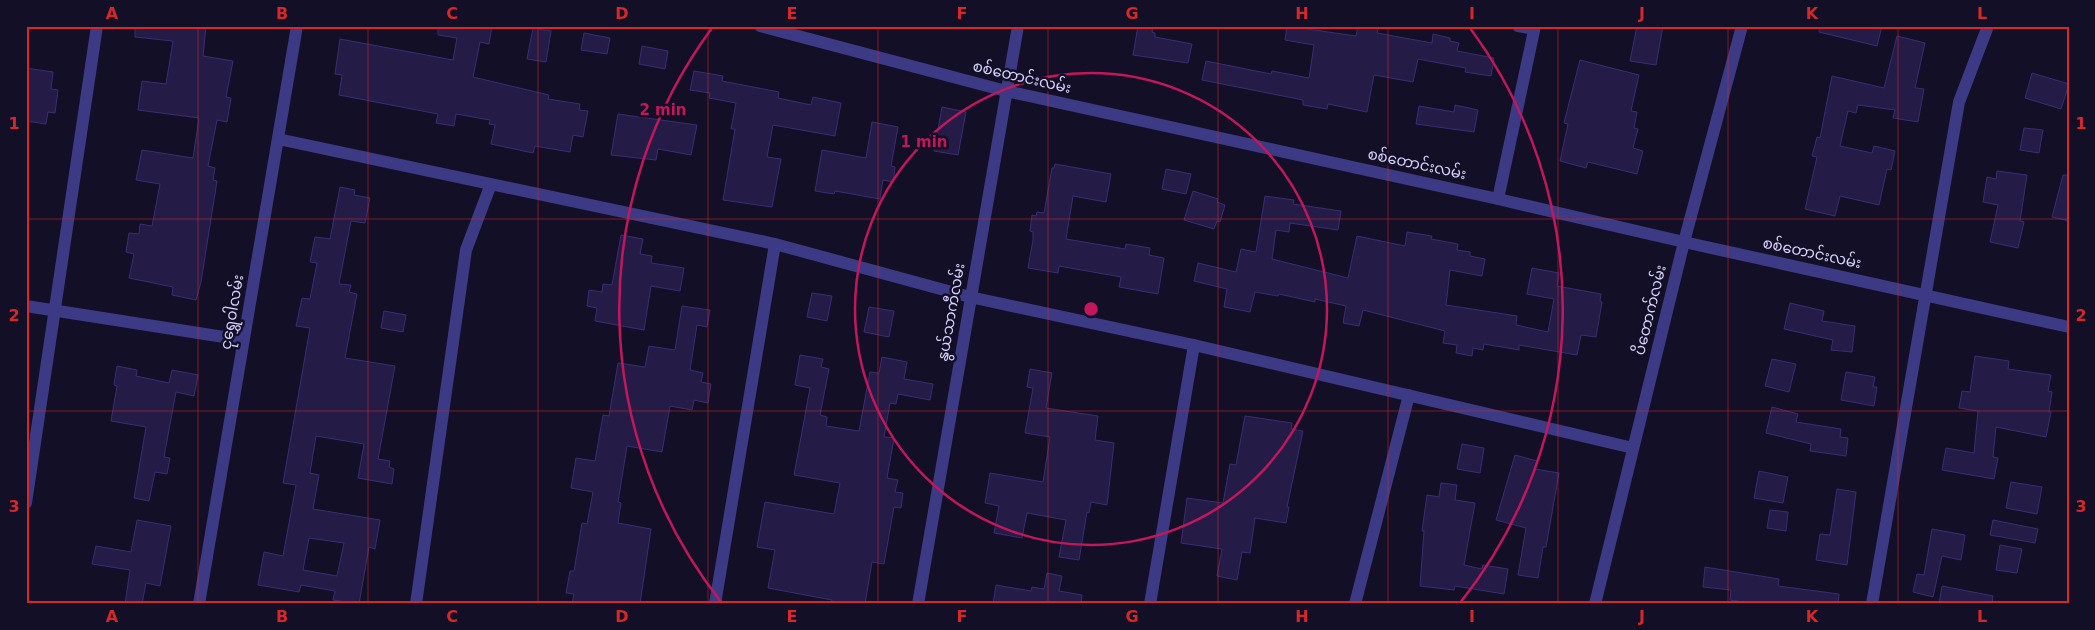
<svg xmlns="http://www.w3.org/2000/svg" width="2095" height="630" viewBox="0 0 2095 630" font-family="'DejaVu Sans','Noto Sans Myanmar',sans-serif">
<style>
.building{fill:#241b47;stroke:#3b2d73;fill-rule:evenodd}
.lines{fill:none;stroke-linecap:round;stroke-linejoin:round}
.minor{stroke:#3d3a85;stroke-width:12}
.tertiary{stroke:#3d3a85;stroke-width:12}
.grid{fill:none;stroke:#d62828;stroke-width:1;stroke-opacity:0.55}
.ring{fill:none;stroke:#c2185b;stroke-width:2.5}
.labels{text-anchor:middle;stroke-width:5;stroke-linejoin:round;paint-order:stroke}
.street-label{font-size:15px;fill:#d9d4ff;stroke:#130f26}
.centre{fill:#c2185b;stroke:#130f26;stroke-width:2.5}
.ring-label{font-size:15px;text-anchor:middle;font-weight:bold;fill:#c2185b;stroke:#130f26;stroke-width:5;stroke-linejoin:round;paint-order:stroke}
.neatline{fill:none;stroke:#d62828;stroke-width:2}
.grid-label{font-size:16px;text-anchor:middle;font-weight:bold;fill:#d62828}
</style>
<rect width="100%" height="100%" fill="#130f26"/>
<path class="building" d="M 135,26 L 206,26 L 203,56 L 233,61 L 226,97 L 231,98 L 227,122 L 217,120 L 208,166 L 215,168 L 213,180 L 217,181 L 201,282 L 196,300 L 172,295 L 173,287 L 129,278 L 134,254 L 126,252 L 129,233 L 139,234 L 140,224 L 152,226 L 160,184 L 136,180 L 142,150 L 193,158 L 199,118 L 138,110 L 142,81 L 166,84 L 173,41 L 135,37 Z
M 438,26 L 492,26 L 489,44 L 480,42 L 473,77 L 549,95 L 548,99 L 580,104 L 579,110 L 588,111 L 583,137 L 573,135 L 570,152 L 535,146 L 533,153 L 491,144 L 495,125 L 489,124 L 490,120 L 456,114 L 454,126 L 436,123 L 438,114 L 339,95 L 342,75 L 335,74 L 340,39 L 453,60 L 457,38 L 438,35 Z
M 1138,26 L 1153,26 L 1152,32 L 1155,33 L 1155,37 L 1192,44 L 1188,63 L 1133,55 Z
M 1287,26 L 1356,36 L 1358,26 L 1379,26 L 1377,33 L 1432,43 L 1433,34 L 1450,38 L 1450,41 L 1459,43 L 1457,51 L 1494,58 L 1491,76 L 1465,72 L 1466,68 L 1418,59 L 1413,82 L 1374,75 L 1367,112 L 1328,104 L 1327,109 L 1303,105 L 1303,100 L 1202,80 L 1206,61 L 1271,74 L 1272,71 L 1309,78 L 1314,45 L 1285,40 Z
M 1637,26 L 1663,26 L 1656,65 L 1630,61 Z
M 1820,26 L 1882,26 L 1877,46 L 1819,32 Z
M 533,28 L 551,31 L 546,62 L 527,59 Z
M 584,33 L 610,38 L 607,54 L 581,50 Z
M 1897,36 L 1925,43 L 1915,88 L 1924,89 L 1918,122 L 1893,118 L 1895,110 L 1858,105 L 1856,113 L 1848,111 L 1840,146 L 1872,153 L 1874,146 L 1895,151 L 1891,170 L 1887,169 L 1879,205 L 1840,196 L 1835,216 L 1805,209 L 1817,157 L 1812,156 L 1817,137 L 1820,138 L 1832,76 L 1884,88 Z
M 642,46 L 668,51 L 665,69 L 639,64 Z
M 1580,60 L 1639,75 L 1631,111 L 1637,112 L 1634,128 L 1638,129 L 1633,148 L 1643,151 L 1637,174 L 1588,162 L 1586,168 L 1560,161 L 1568,124 L 1564,123 Z
M 26,68 L 53,72 L 51,89 L 58,90 L 55,113 L 48,112 L 46,124 L 26,121 Z
M 694,71 L 723,76 L 722,81 L 779,92 L 778,98 L 811,105 L 813,97 L 841,103 L 835,136 L 773,125 L 767,157 L 781,159 L 772,207 L 723,200 L 735,129 L 731,129 L 736,103 L 709,98 L 710,93 L 690,90 Z
M 2032,73 L 2069,84 L 2061,109 L 2025,98 Z
M 1455,105 L 1478,110 L 1474,132 L 1416,124 L 1419,106 L 1454,112 Z
M 942,107 L 966,112 L 958,155 L 934,151 Z
M 618,114 L 697,125 L 691,155 L 658,149 L 656,160 L 611,155 Z
M 872,122 L 898,127 L 891,166 L 895,167 L 893,182 L 883,180 L 880,199 L 835,191 L 834,194 L 815,191 L 822,150 L 866,158 Z
M 2024,128 L 2043,130 L 2039,153 L 2020,150 Z
M 1055,164 L 1111,174 L 1106,202 L 1073,196 L 1066,239 L 1125,249 L 1126,244 L 1150,248 L 1149,255 L 1164,258 L 1158,294 L 1119,287 L 1121,277 L 1059,266 L 1058,273 L 1028,268 L 1033,240 L 1033,232 L 1030,231 L 1032,215 L 1036,216 L 1037,212 L 1044,213 L 1052,168 L 1054,168 Z
M 1166,169 L 1191,174 L 1186,194 L 1162,189 Z
M 1997,171 L 2027,175 L 2020,221 L 2024,222 L 2018,248 L 1990,242 L 1998,205 L 1983,202 L 1987,177 L 1996,179 Z
M 2063,175 L 2069,175 L 2069,221 L 2052,217 Z
M 340,187 L 355,190 L 354,195 L 370,198 L 365,223 L 351,221 L 339,284 L 351,285 L 349,292 L 357,294 L 345,358 L 395,366 L 378,459 L 390,461 L 389,467 L 394,469 L 392,484 L 358,478 L 364,444 L 316,436 L 310,473 L 319,475 L 313,509 L 380,520 L 375,549 L 369,547 L 359,604 L 333,600 L 335,591 L 301,585 L 299,592 L 258,585 L 264,552 L 283,556 L 296,485 L 283,483 L 310,328 L 296,326 L 302,298 L 310,299 L 317,263 L 310,262 L 315,237 L 330,239 ZM 309,538 L 344,543 L 337,576 L 303,570 Z
M 1193,191 L 1218,199 L 1217,202 L 1225,205 L 1220,222 L 1217,221 L 1214,229 L 1184,220 Z
M 1265,196 L 1294,200 L 1293,204 L 1341,211 L 1338,230 L 1290,223 L 1289,232 L 1276,230 L 1272,259 L 1348,278 L 1357,236 L 1405,246 L 1407,232 L 1432,236 L 1431,239 L 1458,244 L 1457,250 L 1470,252 L 1470,256 L 1485,259 L 1482,276 L 1450,270 L 1446,305 L 1517,316 L 1516,325 L 1548,332 L 1554,299 L 1527,294 L 1532,268 L 1559,273 L 1557,286 L 1601,294 L 1600,301 L 1602,302 L 1596,337 L 1581,335 L 1577,355 L 1519,345 L 1519,350 L 1484,344 L 1483,350 L 1473,348 L 1472,356 L 1456,353 L 1457,345 L 1443,343 L 1445,331 L 1363,310 L 1359,326 L 1343,323 L 1346,306 L 1315,299 L 1315,302 L 1279,294 L 1278,296 L 1255,292 L 1250,312 L 1224,307 L 1227,289 L 1194,281 L 1198,263 L 1236,272 L 1241,249 L 1256,252 Z
M 621,235 L 643,239 L 640,254 L 652,256 L 651,263 L 684,268 L 680,291 L 651,286 L 644,330 L 595,321 L 597,308 L 587,306 L 589,290 L 602,292 L 603,284 L 612,285 Z
M 812,293 L 832,296 L 827,321 L 807,317 Z
M 1790,303 L 1824,311 L 1822,321 L 1855,326 L 1852,352 L 1831,350 L 1833,340 L 1784,329 Z
M 682,306 L 710,310 L 707,327 L 697,325 L 690,370 L 703,373 L 701,382 L 711,384 L 708,403 L 694,400 L 692,410 L 670,406 L 662,452 L 627,446 L 618,502 L 621,503 L 618,523 L 651,529 L 640,604 L 572,604 L 574,594 L 566,593 L 570,571 L 574,571 L 582,523 L 587,524 L 593,492 L 571,488 L 576,458 L 595,461 L 603,415 L 609,416 L 618,363 L 645,367 L 649,346 L 675,350 Z
M 869,307 L 894,311 L 889,337 L 864,332 Z
M 384,311 L 406,315 L 403,332 L 381,328 Z
M 800,355 L 823,359 L 821,367 L 829,369 L 820,415 L 827,417 L 826,426 L 859,431 L 870,372 L 879,373 L 882,357 L 907,362 L 904,379 L 933,384 L 930,400 L 898,394 L 896,404 L 890,403 L 884,437 L 894,438 L 887,478 L 898,480 L 895,492 L 903,493 L 901,508 L 894,507 L 884,564 L 872,562 L 865,604 L 831,604 L 832,600 L 768,588 L 775,550 L 757,547 L 765,502 L 834,514 L 840,483 L 794,475 L 810,388 L 795,385 Z
M 1975,356 L 2009,361 L 2008,369 L 2051,375 L 2048,391 L 2052,392 L 2049,412 L 2051,412 L 2046,437 L 1996,427 L 1993,457 L 1998,458 L 1994,479 L 1942,470 L 1946,448 L 1974,453 L 1978,411 L 1959,408 L 1962,391 L 1970,392 Z
M 1772,359 L 1796,364 L 1789,392 L 1765,386 Z
M 117,366 L 137,370 L 136,376 L 169,383 L 172,370 L 198,375 L 194,396 L 176,392 L 164,457 L 170,458 L 167,474 L 155,472 L 149,501 L 134,498 L 146,427 L 111,421 L 117,386 L 114,385 Z
M 1030,369 L 1052,373 L 1046,408 L 1098,416 L 1095,440 L 1114,443 L 1107,505 L 1091,502 L 1089,513 L 1087,512 L 1079,560 L 1059,557 L 1066,520 L 1027,513 L 1022,538 L 994,533 L 999,506 L 985,503 L 990,473 L 1043,482 L 1050,437 L 1025,433 L 1033,388 L 1027,387 Z
M 1846,372 L 1875,377 L 1873,387 L 1877,387 L 1874,406 L 1841,400 Z
M 1772,407 L 1798,414 L 1796,422 L 1841,429 L 1840,437 L 1848,438 L 1846,456 L 1810,451 L 1811,444 L 1766,433 Z
M 1245,416 L 1292,423 L 1291,429 L 1303,431 L 1287,507 L 1289,507 L 1286,523 L 1255,518 L 1250,553 L 1242,552 L 1237,580 L 1217,576 L 1222,549 L 1181,543 L 1187,498 L 1223,503 L 1230,464 L 1236,465 Z
M 1462,444 L 1484,448 L 1480,473 L 1457,469 Z
M 1515,455 L 1537,461 L 1535,469 L 1559,473 L 1546,547 L 1543,547 L 1538,578 L 1518,575 L 1526,528 L 1496,520 Z
M 1759,471 L 1788,477 L 1783,503 L 1754,498 Z
M 2011,482 L 2042,487 L 2037,514 L 2006,508 Z
M 1441,483 L 1457,485 L 1455,500 L 1475,503 L 1464,565 L 1482,569 L 1483,565 L 1508,569 L 1504,594 L 1455,586 L 1454,590 L 1420,586 L 1424,531 L 1422,531 L 1427,495 L 1439,497 Z
M 1837,489 L 1856,492 L 1847,565 L 1816,560 L 1820,534 L 1830,535 Z
M 1770,510 L 1788,512 L 1786,531 L 1767,528 Z
M 137,520 L 171,526 L 160,586 L 146,583 L 142,604 L 125,604 L 130,570 L 92,564 L 96,546 L 131,552 Z
M 1993,520 L 2038,529 L 2035,543 L 1990,535 Z
M 1932,529 L 1965,535 L 1961,560 L 1942,556 L 1933,597 L 1913,592 L 1917,574 L 1924,575 Z
M 2000,545 L 2022,549 L 2017,573 L 1996,570 Z
M 1705,567 L 1779,579 L 1778,586 L 1839,594 L 1838,604 L 1755,604 L 1730,600 L 1731,590 L 1703,587 Z
M 1047,573 L 1062,576 L 1059,591 L 1082,595 L 1081,604 L 993,604 L 996,585 L 1031,591 L 1032,587 L 1044,589 Z
M 1942,586 L 1993,596 L 1992,604 L 1939,604 Z"/>
<g class="lines">
<path class="minor" d="M 1518,26 L 1534,29
M 278,139 L 775,244 L 970,297 L 1194,345 L 1633,448
M 1498,199 L 1535,26
M 1684,242 L 2069,327
M 26,306 L 243,340
M 26,503 L 97,26
M 416,604 L 466,250 L 491,184
M 715,604 L 775,244
M 918,604 L 1018,26
M 1150,604 L 1194,345
M 1355,604 L 1409,395
M 1872,604 L 1959,102 L 1988,26"/>
<path class="tertiary" d="M 760,26 L 1006,91 L 1498,199 L 1684,242
M 199,604 L 297,26
M 1595,604 L 1684,242 L 1742,26"/>
</g>
<path class="grid" d="M 198,26 L 198,604M 368,26 L 368,604M 538,26 L 538,604M 708,26 L 708,604M 878,26 L 878,604M 1048,26 L 1048,604M 1218,26 L 1218,604M 1388,26 L 1388,604M 1558,26 L 1558,604M 1728,26 L 1728,604M 1898,26 L 1898,604M 26,219 L 2069,219M 26,411 L 2069,411"/>
<g class="ring">
<circle cx="1091" cy="309" r="236"/>
<path d="M722 603A472 472 0 0 1 712 28M1470 28A472 472 0 0 1 1460 603"/>
</g>
<g class="labels">
<g class="street-label">
<text transform="translate(1022 77) rotate(13)" y="5">စစ်တောင်းလမ်း</text>
<text transform="translate(1417 164) rotate(12)" y="5">စစ်တောင်းလမ်း</text>
<text transform="translate(1812 253) rotate(12)" y="5">စစ်တောင်းလမ်း</text>
<text transform="translate(1650 310) rotate(-76)" y="5">ပိတောက်လမ်း</text>
<text transform="translate(232 312) rotate(-80)" y="5">ငုရွှေဝါလမ်း</text>
<text transform="translate(951 312) rotate(-80)" y="5">နွယ်သာကီလမ်း</text>
</g>
</g>
<circle cx="1091" cy="309" r="8" class="centre"/>
<g class="ring-label">
<text x="663" y="115">2 min</text>
<text x="924" y="147">1 min</text>
</g>
<rect width="2095" height="630" fill="none" stroke="#130f26" stroke-width="55"/>
<rect x="28" y="28" width="2040" height="574" class="neatline"/>
<g class="grid-label">
<text x="112" y="19">A</text>
<text x="282" y="19">B</text>
<text x="452" y="19">C</text>
<text x="622" y="19">D</text>
<text x="792" y="19">E</text>
<text x="962" y="19">F</text>
<text x="1132" y="19">G</text>
<text x="1302" y="19">H</text>
<text x="1472" y="19">I</text>
<text x="1642" y="19">J</text>
<text x="1812" y="19">K</text>
<text x="1982" y="19">L</text>
<text x="14" y="129">1</text>
<text x="2081" y="129">1</text>
<text x="14" y="321">2</text>
<text x="2081" y="321">2</text>
<text x="14" y="512">3</text>
<text x="2081" y="512">3</text>
<text x="112" y="622">A</text>
<text x="282" y="622">B</text>
<text x="452" y="622">C</text>
<text x="622" y="622">D</text>
<text x="792" y="622">E</text>
<text x="962" y="622">F</text>
<text x="1132" y="622">G</text>
<text x="1302" y="622">H</text>
<text x="1472" y="622">I</text>
<text x="1642" y="622">J</text>
<text x="1812" y="622">K</text>
<text x="1982" y="622">L</text>
</g>
</svg>
